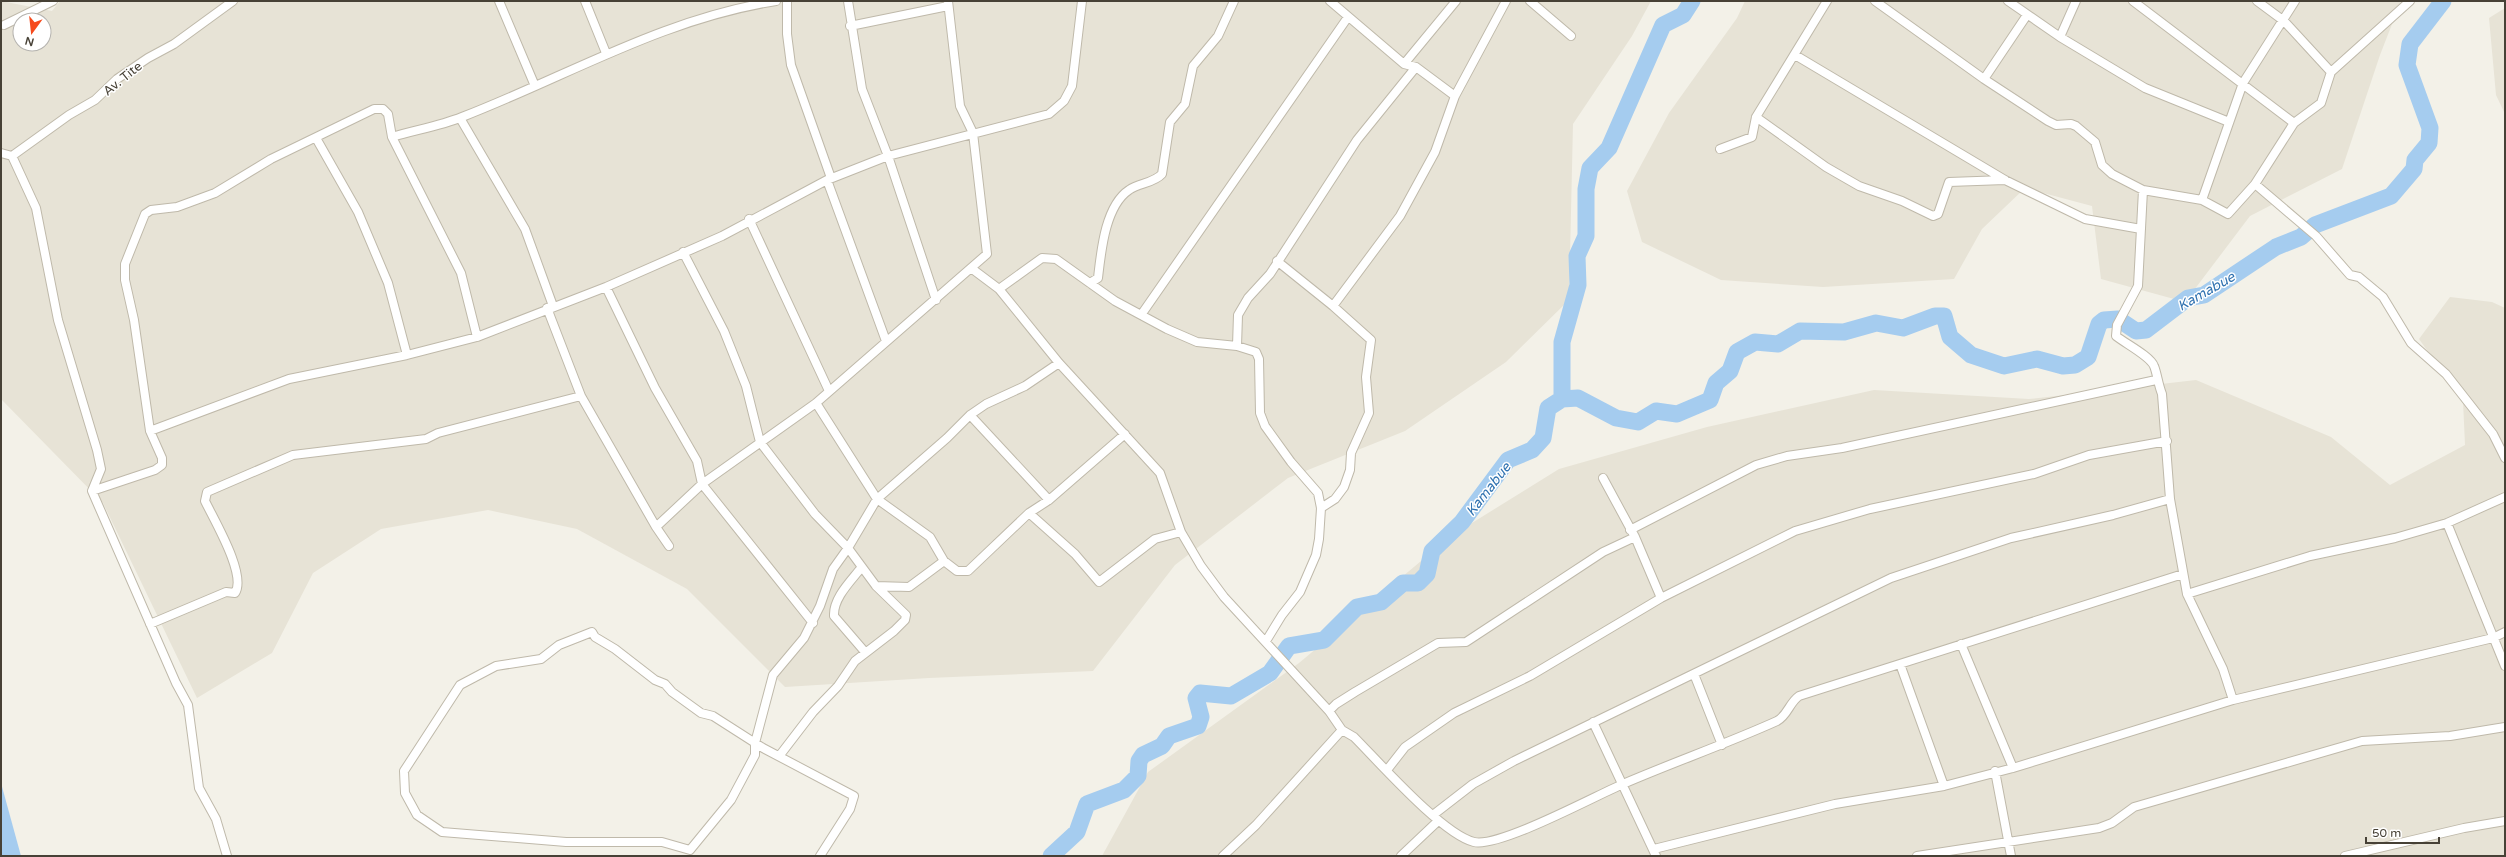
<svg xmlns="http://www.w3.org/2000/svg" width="2506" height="857" viewBox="0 0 2506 857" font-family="'Varela Round',sans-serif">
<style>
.residential{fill:#e7e3d6;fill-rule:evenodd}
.water{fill:#a5ccef}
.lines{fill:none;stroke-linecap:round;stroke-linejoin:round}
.river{stroke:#a5ccef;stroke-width:17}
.minor-casing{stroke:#bfb9aa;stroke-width:10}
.minor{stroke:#fff;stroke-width:8}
.labels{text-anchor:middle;stroke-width:3;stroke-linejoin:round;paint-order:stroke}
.street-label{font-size:13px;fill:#474136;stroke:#fff}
.water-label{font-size:14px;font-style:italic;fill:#3173b1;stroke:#fff}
</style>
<rect width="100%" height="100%" fill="#f3f1e8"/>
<path class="residential" d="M 1,1 L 52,11 L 60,1 L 1651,1 L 1632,36 L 1573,124 L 1569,300 L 1506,362 L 1405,431 L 1288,478 L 1175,565 L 1093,671 L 929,678 L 785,687 L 687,589 L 577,529 L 488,510 L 381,529 L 313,573 L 272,653 L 197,698 L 103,503 L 1,399 ZM 20,20 L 44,20 L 44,44 L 20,44 Z
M 1745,1 L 2401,1 L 2380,55 L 2342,169 L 2250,216 L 2185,302 L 2101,279 L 2092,206 L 2025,188 L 1982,229 L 1954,279 L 1823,287 L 1721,280 L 1642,242 L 1627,191 L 1669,113 L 1737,18 Z
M 2505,8 L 2505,114 L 2496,95 L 2489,18 Z
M 2450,297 L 2492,302 L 2505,308 L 2505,856 L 1102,856 L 1148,772 L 1299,663 L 1451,536 L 1559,469 L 1707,427 L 1874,390 L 2029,399 L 2196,380 L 2331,437 L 2390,485 L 2465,445 L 2463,401 L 2419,339 Z"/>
<path class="water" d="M 1,783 L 21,856 L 1,856 Z"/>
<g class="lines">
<path class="river" d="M 1562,399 L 1562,342 L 1578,285 L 1577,256 L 1586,236 L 1586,189 L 1590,168 L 1609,148 L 1663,25 L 1683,15 L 1692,1
M 1051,856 L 1077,832 L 1087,804 L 1124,790 L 1138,776 L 1139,761 L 1143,755 L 1162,746 L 1169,736 L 1198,726 L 1201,717 L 1196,698 L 1200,693 L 1231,696 L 1270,673 L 1289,646 L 1324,640 L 1357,607 L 1381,602 L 1403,583 L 1418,583 L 1427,574 L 1432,551 L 1462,522 L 1508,460 L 1532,450 L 1543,438 L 1548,408 L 1562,399 L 1578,398 L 1616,418 L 1638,422 L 1656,411 L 1677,414 L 1710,400 L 1716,383 L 1730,371 L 1737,352 L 1755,342 L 1778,344 L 1800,331 L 1844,332 L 1876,323 L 1903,328 L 1935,316 L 1944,316 L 1950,337 L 1971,355 L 2004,366 L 2037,359 L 2063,366 L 2075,365 L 2088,357 L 2099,324 L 2104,320 L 2118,319 L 2136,331 L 2146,330 L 2188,298 L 2204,295 L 2276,247 L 2301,237 L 2315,225 L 2391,196 L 2414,169 L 2415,160 L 2429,143 L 2430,128 L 2407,65 L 2410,44 L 2443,1"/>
<defs>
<path id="minor" d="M 499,1 L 535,86
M 585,1 L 606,53
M 787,1 L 787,34 L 791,65 L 831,178
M 848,1 L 862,89 L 888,156 L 936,300
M 1330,1 L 1404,64 L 1416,67 L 1455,96
M 1530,1 L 1571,36
M 1875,1 L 1984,79 L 2048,121 L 2056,125 L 2071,124 L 2076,126 L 2095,142 L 2102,165 L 2112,174 L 2143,190 L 2202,200 L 2228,214 L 2255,184 L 2316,236 L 2350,275 L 2359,277 L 2383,297 L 2411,343 L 2446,374 L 2493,434 L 2505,458
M 2008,1 L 2060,37 L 2145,88 L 2229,122
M 2133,1 L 2294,123
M 2257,1 L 2284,21 L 2331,72
M 4,25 L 53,1
M 850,26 L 948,6
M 2060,37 L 2076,1
M 1795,55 L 2005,180 L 2085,219 L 2141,229
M 1404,64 L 1456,1
M 1984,79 L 2027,15
M 1756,117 L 1826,167 L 1859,186 L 1902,201 L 1933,216 L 1938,214 L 1949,182 L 2005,180
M 460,118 L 525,229 L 553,306
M 392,137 C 415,130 440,126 462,117 C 568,76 662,19 776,1
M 316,138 L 358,212 L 388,283 L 407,355
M 1720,149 L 1752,137 L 1756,117 L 1827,1
M 1,153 L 12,156
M 12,156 L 36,208 L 58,320 L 97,450 L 101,469 L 92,491 L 176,683 L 188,705 L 199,788 L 216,819 L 227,856
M 12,156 L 69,115 L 95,100 L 117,79 L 148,58 L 174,44 L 233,1
M 827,180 L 886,341
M 2255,184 L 2294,123 L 2321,103 L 2331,72 L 2410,1
M 2143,190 L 2138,286 L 2117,325 L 2116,336 C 2126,344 2150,356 2154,366 C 2157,373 2158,384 2162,394 L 2170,499 L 2187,594
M 2202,200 L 2243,83 L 2295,1
M 749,219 L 829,391
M 683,252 L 724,331 L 746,386 L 760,442 L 815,514 L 848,548 L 876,586 L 906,615 L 905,620 L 894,631 L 855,661 L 838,686 L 813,712 L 780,755
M 1277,261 L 1333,306 L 1371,340 L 1366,377 L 1369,413 L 1351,453 L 1350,470 L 1344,487 L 1335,499 L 1321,508
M 971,268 L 999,289 L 1059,363 L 1160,473 L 1181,532 L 1201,566 L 1224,597 L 1329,711 L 1342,730 L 1354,737 C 1379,762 1442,834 1474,842 C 1499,848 1595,796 1623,784 C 1674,762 1726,744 1777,721 C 1788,715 1789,703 1799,696 L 2183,574
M 1090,283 L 1098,278 C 1101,252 1105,206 1129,190 C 1139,183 1154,183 1162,174 L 1170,122 L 1185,104 L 1193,66 L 1218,36 L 1234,1
M 606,287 L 655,388 L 697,461 L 702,484 L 813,623
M 999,289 L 1042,258 L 1056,259 L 1115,301 L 1167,329 L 1197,342 L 1237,346
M 1333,306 L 1400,216 L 1435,152 L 1455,96 L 1506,1
M 547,308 L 581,396 L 656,527
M 1141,315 L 1348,17
M 816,403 L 877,499 L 930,537 L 944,561
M 970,415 L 1049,500
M 150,431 L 289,379 L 407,355 L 477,337 L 606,287 L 722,236 L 827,180 L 888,156 L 1049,114 L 1064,101 L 1072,86 L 1082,1
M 1603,478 L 1635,537 L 1661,598
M 92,491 L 155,470 L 162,465 L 162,458 L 150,431 L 134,320 L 125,280 L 125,264 L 145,214 L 151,210 L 177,207 L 215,193 L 271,159 L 374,109 L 383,109 L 388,114 L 392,137 L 461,273 L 477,337
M 1029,513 L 1075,554 L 1099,582 L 1155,539 L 1181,532
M 2447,523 L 2505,666
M 1630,530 L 1756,465 L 1787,456 L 1842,448 L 2156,380
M 669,546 L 656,527 L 702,484 L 816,403 L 987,254 L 973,133 L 960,106 L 948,1
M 861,568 C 851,581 833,598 834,616 L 865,652
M 876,586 L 909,587 L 944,561 L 957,571 L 968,571 L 1029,513 L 1049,500 L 1125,434
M 150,624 L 226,592 L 235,593 C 247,575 214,520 205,501 L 207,492 L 293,455 L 426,439 L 438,433 L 581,396
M 1266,641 L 1282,615 L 1300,592 L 1316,555 L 1319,539 L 1321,508 L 1318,493 L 1291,462 L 1265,426 L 1260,413 L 1259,359 L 1256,352 L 1237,346 L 1238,315 L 1248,298 L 1270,274 L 1357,140 L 1416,67
M 1961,644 L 2013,768
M 1900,664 L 1944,786
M 1694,674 L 1722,745
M 2233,700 L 2223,669 L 2187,594 L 2310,556 L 2395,538 L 2447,523 L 2505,497
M 1329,711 L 1336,704 L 1355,692 L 1438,643 L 1466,642 L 1603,552 L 1635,537
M 1593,722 L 1656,856
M 1387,770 L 1405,747 L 1454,713 L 1530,676 L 1661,598 L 1795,531 L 1870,509 L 2034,474 L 2089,455 L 2167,441
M 1995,771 L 2011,856
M 1433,815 L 1473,784 L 1514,761 L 1891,578 L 2011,538 L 2113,515 L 2170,499
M 1654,849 L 1835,804 L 1944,786 L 2013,768 L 2233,700 L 2493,638 L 2505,632
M 820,856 L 850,809 L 854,796 L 763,748 L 713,716 L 701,713 L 672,692 L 665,684 L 655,680 L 615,649 L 595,637 L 592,632 L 559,645 L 541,659 L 496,666 L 460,685 L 404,771 L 405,793 L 417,815 L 442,832 L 566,842 L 662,842 L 690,850 L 731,800 L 755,755 L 755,743 L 773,675 L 804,638 L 820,606 L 833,569 L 848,548 L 877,499 L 947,438 L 970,415 L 986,404 L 1025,386 L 1059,363
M 1223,856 L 1256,825 L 1342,730
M 1401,856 L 1438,821
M 1917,856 L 2099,828 L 2112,823 L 2134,807 L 2362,741 L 2450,736 L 2505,727
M 2345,856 L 2464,828 L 2505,821"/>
</defs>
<use href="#minor" class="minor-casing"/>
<use href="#minor" class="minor"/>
</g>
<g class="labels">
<g class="street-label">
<text transform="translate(122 78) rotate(-39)" y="5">Av. Tite</text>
</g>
<g class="water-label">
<text transform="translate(2206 291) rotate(-30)" y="5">Kamabue</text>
<text transform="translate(1488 489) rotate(-52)" y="5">Kamabue</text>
</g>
</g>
<rect width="2506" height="857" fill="none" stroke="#474136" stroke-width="4"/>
<g transform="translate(32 32) rotate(195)"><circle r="19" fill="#ffffff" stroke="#b5b3af"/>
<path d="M0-3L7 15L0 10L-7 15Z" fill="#f64a1c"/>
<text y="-6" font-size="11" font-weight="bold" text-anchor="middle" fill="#474136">N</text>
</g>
<path d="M2366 837v6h73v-6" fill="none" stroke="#474136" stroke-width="2"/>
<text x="2372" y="837" font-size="12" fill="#474136" stroke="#ffffff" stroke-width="3" paint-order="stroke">50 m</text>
</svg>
